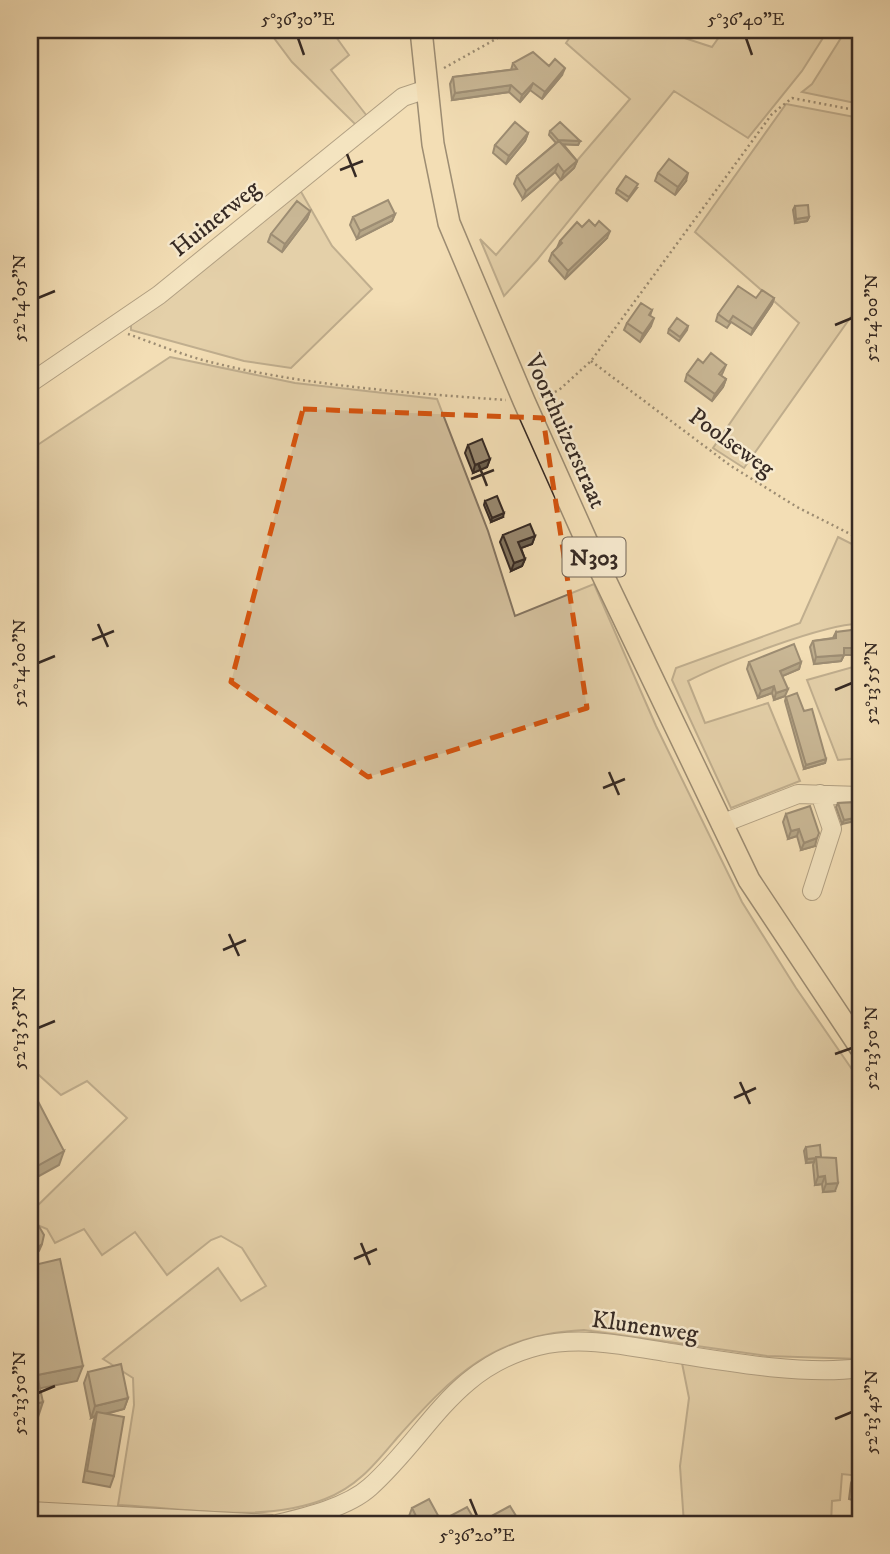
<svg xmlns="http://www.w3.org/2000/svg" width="890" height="1554" viewBox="0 0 890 1554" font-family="'IM FELL DW Pica',serif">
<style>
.green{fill:#d3bf9c;stroke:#847460;stroke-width:2}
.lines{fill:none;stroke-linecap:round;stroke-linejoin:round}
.minor-casing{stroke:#655748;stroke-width:20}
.major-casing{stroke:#362a24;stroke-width:24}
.path{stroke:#362a24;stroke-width:2.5;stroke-dasharray:2 3.5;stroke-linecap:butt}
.minor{stroke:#f7eacf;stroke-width:18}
.major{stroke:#f3deb5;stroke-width:21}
.wall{fill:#83755f;stroke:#362a24;stroke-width:2}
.shaded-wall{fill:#6a5f4e;stroke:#362a24;stroke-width:2}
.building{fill:#98886f;stroke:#362a24;stroke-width:2}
.marked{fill:none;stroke:#d6540e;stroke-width:5;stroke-dasharray:14 9;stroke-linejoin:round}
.ticks{fill:none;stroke:#362a24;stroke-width:2.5}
.labels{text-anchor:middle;stroke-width:5;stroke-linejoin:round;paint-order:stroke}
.shield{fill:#f7eacf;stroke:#706457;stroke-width:2}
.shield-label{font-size:23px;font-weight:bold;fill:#362a24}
.street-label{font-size:24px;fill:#362a24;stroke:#f7eacf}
.neatline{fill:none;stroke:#362a24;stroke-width:2.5}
.ticks-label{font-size:18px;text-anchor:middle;fill:#362a24}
</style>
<rect width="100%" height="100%" fill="#f3deb5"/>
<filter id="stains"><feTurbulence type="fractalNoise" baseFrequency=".00286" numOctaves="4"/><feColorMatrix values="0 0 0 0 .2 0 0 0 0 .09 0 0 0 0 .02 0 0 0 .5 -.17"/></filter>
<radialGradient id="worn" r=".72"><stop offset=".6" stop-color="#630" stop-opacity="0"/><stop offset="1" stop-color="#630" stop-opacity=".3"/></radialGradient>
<path class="green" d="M 268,30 L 331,30 L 349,55 L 331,70 L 367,116 L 356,125 L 292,62 Z
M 575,30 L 660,30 L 712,47 L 724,30 L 828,30 L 802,71 L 748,138 L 674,91 L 537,260 L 504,296 L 480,239 L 496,255 L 630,99 L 566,43 Z
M 846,30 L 860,30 L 860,104 L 802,92 L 812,84 Z
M 786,104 L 860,118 L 860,304 L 744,468 L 713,448 L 799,323 L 695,232 Z
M 300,190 L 332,246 L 372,289 L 291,368 L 244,361 L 131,330 L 131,325 Z
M 170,357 L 295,383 L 437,399 L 488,531 L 515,616 L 594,584 L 656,726 L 742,902 L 796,988 L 860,1081 L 860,1359 L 767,1356 L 584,1330 C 494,1334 453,1375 397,1438 C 375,1464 357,1487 325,1499 C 262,1524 184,1508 118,1505 L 134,1405 L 133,1378 L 103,1359 L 218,1268 L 241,1301 L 266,1286 L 242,1248 L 221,1236 L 211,1240 L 167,1275 L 135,1232 L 102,1255 L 84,1229 L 55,1243 L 47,1229 L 30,1222 L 30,1213 L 127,1118 L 87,1081 L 61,1095 L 30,1067 L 30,450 Z
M 838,537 L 860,548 L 860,624 C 826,623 721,664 688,681 L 705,723 L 768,703 L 800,781 L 731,808 L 672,680 L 676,668 L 800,623 Z
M 860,665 L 860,758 L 838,760 L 807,680 Z
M 682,1363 L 860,1376 L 860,1476 L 842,1474 L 840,1500 L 832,1501 L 831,1524 L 684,1524 L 680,1466 L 689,1398 Z"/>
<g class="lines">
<defs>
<path id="minor" d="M 30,383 L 159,295 L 403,97 L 427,89
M 721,824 L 798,794 L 860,796
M 812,891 L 832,829 L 820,794
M 30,1511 L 272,1524
M 277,1524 C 306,1517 348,1507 370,1487 C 429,1434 452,1368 538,1346 C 580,1336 623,1345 665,1352 C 721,1361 804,1376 860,1368"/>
<path id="major" d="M 421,30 L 433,144 L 449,223 L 524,401 L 586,540 L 749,880 L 860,1047"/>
</defs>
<use href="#minor" class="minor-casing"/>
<use href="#major" class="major-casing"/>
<path class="path" d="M 444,68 L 512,30
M 128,334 C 156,344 185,356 214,363 C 309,386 409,393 506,400
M 591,361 L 731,466 L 797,507 L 860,539
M 540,399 L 559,390 L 591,361 L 772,114 L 792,98 L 860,111"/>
<use href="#minor" class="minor"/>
<use href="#major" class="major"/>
</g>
<path class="wall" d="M 513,63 L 549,66 L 562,75 L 542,99 L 530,90 L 520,102 L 509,92 L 452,100 L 450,84 L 453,77 L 511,70 Z
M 550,131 L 580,141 L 578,145 L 563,144 L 577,161 L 574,168 L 561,180 L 555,172 L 523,199 L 514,184 L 517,176 L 556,143 L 549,135 Z
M 528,133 L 525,141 L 506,164 L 493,153 L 495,145 Z
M 658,173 L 686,181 L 675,195 L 655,181 Z
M 637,188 L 627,201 L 616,193 L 617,189 Z
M 795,206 L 809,217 L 807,221 L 795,223 L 793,210 Z
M 310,211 L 307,219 L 282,252 L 268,242 L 271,234 Z
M 395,214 L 392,221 L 357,239 L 350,225 L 353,217 Z
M 595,226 L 607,238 L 565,279 L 549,261 L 552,253 L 557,248 L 560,241 L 582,227 Z
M 756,298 L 774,298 L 772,304 L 751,335 L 731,322 L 727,328 L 716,321 L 718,314 Z
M 652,310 L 650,316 L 651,326 L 640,342 L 624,330 L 627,323 Z
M 688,326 L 687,330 L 679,341 L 668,333 L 669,329 Z
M 703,363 L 726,365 L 723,372 L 721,376 L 726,379 L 723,387 L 712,401 L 685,381 L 687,374 Z
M 860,443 L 860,458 L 855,455 Z
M 468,445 L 490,459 L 487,467 L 473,473 L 465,453 Z
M 485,501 L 503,517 L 491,522 L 484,505 Z
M 503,535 L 535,536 L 532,544 L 521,548 L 525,559 L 522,566 L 511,571 L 500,542 Z
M 836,632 L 844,655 L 841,661 L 814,664 L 810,647 L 813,641 L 833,638 Z
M 749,662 L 801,662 L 799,669 L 782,676 L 785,696 L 774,700 L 772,693 L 758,698 L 747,669 Z
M 786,697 L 804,711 L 826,759 L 825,763 L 804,769 L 785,701 Z
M 860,802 L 842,824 L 836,807 L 838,803 Z
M 786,814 L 815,846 L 801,850 L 797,836 L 788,839 L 783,822 Z
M 806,1147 L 821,1157 L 835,1191 L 823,1192 L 822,1184 L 815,1185 L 813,1165 L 814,1162 L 806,1163 L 804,1151 Z
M 88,1372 L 128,1398 L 124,1409 L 106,1414 L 114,1476 L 110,1487 L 83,1482 L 93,1424 L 95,1416 L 91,1418 L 84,1383 Z
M 854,1476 L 860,1476 L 860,1509 L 855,1508 L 856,1501 L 849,1499 L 851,1483 Z
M 412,1508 L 441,1521 L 477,1524 L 409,1522 L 408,1519 Z"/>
<path class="shaded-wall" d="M 565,68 L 562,75 L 542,99 L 545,92 Z
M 533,83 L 530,90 L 520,102 L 522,95 Z
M 511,85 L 509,92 L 452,100 L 455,93 Z
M 528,133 L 525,141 L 506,164 L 509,156 Z
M 558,140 L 580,141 L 578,145 L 557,144 Z
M 577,161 L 574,168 L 561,180 L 564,172 Z
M 558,164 L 555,172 L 523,199 L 526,191 Z
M 688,173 L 686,181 L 675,195 L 678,187 Z
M 310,211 L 307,219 L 282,252 L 285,244 Z
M 395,214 L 392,221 L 357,239 L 360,231 Z
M 809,217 L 807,221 L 795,223 L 796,219 Z
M 610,231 L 607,238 L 565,279 L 568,271 Z
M 774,298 L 772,304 L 751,335 L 753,329 Z
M 654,318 L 651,326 L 640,342 L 643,334 Z
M 726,379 L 723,387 L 712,401 L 715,394 Z
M 490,459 L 487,467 L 473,473 L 475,465 Z
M 504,513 L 503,517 L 491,522 L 492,518 Z
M 535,536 L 532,544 L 516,550 L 518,542 Z
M 525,559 L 522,566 L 511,571 L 514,563 Z
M 844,648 L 860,648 L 860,655 L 841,655 Z
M 844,655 L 841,661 L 814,664 L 816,657 Z
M 801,662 L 799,669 L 778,678 L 780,671 Z
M 774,686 L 772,693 L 758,698 L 761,691 Z
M 788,689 L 785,696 L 774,700 L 776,693 Z
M 826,759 L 825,763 L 804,769 L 806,765 Z
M 860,817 L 860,820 L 842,824 L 844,820 Z
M 799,829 L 797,836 L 788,839 L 791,831 Z
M 817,838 L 815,846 L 801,850 L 804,843 Z
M 64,1151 L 59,1165 L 30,1181 L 30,1170 Z
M 815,1158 L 814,1162 L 806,1163 L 807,1159 Z
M 825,1176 L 822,1184 L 815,1185 L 818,1177 Z
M 838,1183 L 835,1191 L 823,1192 L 826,1184 Z
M 42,1244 L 39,1251 L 30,1259 L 33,1251 Z
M 83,1366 L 77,1381 L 32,1390 L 37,1375 Z
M 128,1398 L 124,1409 L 96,1416 L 97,1412 L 95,1416 L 91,1418 L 95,1406 Z
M 43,1402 L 38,1417 L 30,1418 L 30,1405 Z
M 857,1500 L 860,1501 L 860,1509 L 855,1508 Z"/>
<path class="building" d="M 533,52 L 549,66 L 555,59 L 565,68 L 545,92 L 533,83 L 522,95 L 511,85 L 455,93 L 453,77 L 517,69 L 513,63 Z
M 515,122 L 528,133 L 509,156 L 495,145 Z
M 560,122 L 580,141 L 558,140 L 550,131 Z
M 559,141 L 577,161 L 564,172 L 558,164 L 526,191 L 517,176 Z
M 669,159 L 688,173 L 678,187 L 658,173 Z
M 626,176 L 638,184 L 629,197 L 617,189 Z
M 388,200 L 395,214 L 360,231 L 353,217 Z
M 297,201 L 310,211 L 285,244 L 271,234 Z
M 808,205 L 809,217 L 796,219 L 795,206 Z
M 589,220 L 595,226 L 599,221 L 610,231 L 568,271 L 552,253 L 562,243 L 560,241 L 577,222 L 582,227 Z
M 738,286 L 756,298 L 762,290 L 774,298 L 753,329 L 733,316 L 729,322 L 718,314 Z
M 641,303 L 652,310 L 649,315 L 654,318 L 643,334 L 627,323 Z
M 677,318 L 688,326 L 680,337 L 669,329 Z
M 711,353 L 726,365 L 719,374 L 726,379 L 715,394 L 687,374 L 698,359 L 703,363 Z
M 482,439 L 490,459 L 475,465 L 468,445 Z
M 497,496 L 504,513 L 492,518 L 485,501 Z
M 530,524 L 535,536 L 518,542 L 525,559 L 514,563 L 503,535 Z
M 860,629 L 860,648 L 844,648 L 844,655 L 816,657 L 813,641 L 836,638 L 836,632 Z
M 794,644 L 801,662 L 780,671 L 788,689 L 776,693 L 774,686 L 761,691 L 749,662 Z
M 797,693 L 804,711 L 812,709 L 826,759 L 806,765 L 786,697 Z
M 860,802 L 860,817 L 844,820 L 838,803 Z
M 810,806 L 819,833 L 817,838 L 804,843 L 799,829 L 791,831 L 786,814 Z
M 30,1086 L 64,1151 L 30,1170 Z
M 820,1145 L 821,1157 L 816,1157 L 816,1158 L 807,1159 L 806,1147 Z
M 816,1157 L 836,1158 L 838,1183 L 826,1184 L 825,1176 L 818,1177 Z
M 30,1221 L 37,1223 L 44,1235 L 42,1244 L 33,1251 L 30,1250 Z
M 60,1259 L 83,1366 L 37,1375 L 43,1402 L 30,1405 L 30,1266 Z
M 121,1364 L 128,1398 L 95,1406 L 88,1372 Z
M 97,1412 L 124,1417 L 114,1476 L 87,1471 Z
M 854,1476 L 860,1476 L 860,1501 L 857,1500 L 858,1493 L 852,1491 Z
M 429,1499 L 441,1521 L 467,1507 L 477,1524 L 510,1506 L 521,1524 L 405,1524 L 417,1518 L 412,1508 Z"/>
<path d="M0 0H890V1554H0ZM 303,409 L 543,418 L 587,708 L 368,777 L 231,682 Z" fill="#f3deb5" fill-opacity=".55" fill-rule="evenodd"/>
<path class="marked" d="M 303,409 L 543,418 L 587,708 L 368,777 L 231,682 Z"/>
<path class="ticks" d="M 298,38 L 304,55M 746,38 L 752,55M 347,154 L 356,177M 340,170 L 363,161M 38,298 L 55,291M 835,325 L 852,318M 478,463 L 487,486M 471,479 L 494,470M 98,624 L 108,647M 92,640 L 114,631M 38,663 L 55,656M 835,690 L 852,683M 609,772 L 619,795M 603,788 L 625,779M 229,934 L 239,956M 223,950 L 246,940M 38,1028 L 55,1021M 835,1054 L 852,1048M 740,1082 L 750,1104M 734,1098 L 756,1088M 361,1243 L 370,1265M 354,1259 L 377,1249M 38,1393 L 55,1386M 835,1419 L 852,1412M 470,1499 L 477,1516"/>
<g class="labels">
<rect class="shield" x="562.5" y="537.5" width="63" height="39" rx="5"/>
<g class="shield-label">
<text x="594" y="565">N303</text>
</g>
<g class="street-label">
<text transform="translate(215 218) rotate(-39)" y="8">Huinerweg</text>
<text transform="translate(566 431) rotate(66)" y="8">Voorthuizerstraat</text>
<text transform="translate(732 442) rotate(36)" y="8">Poolseweg</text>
<text transform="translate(645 1326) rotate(8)" y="8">Klunenweg</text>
</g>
</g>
<rect width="890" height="1554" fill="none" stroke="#f3deb5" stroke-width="77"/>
<rect x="38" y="38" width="814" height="1478" class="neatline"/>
<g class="ticks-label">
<text x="298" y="25">5°36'30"E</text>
<text x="746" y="25">5°36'40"E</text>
<text transform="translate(19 298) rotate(-90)" y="6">52°14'05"N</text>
<text transform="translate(871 318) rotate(-90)" y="6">52°14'00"N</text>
<text transform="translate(19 663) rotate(-90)" y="6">52°14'00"N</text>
<text transform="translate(871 683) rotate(-90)" y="6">52°13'55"N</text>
<text transform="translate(19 1028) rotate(-90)" y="6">52°13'55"N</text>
<text transform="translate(871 1048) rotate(-90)" y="6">52°13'50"N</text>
<text transform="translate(19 1393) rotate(-90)" y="6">52°13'50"N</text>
<text transform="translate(871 1412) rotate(-90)" y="6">52°13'45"N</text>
<text x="477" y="1541">5°36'20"E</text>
</g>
<rect width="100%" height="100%" filter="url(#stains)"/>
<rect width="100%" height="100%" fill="url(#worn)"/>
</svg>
